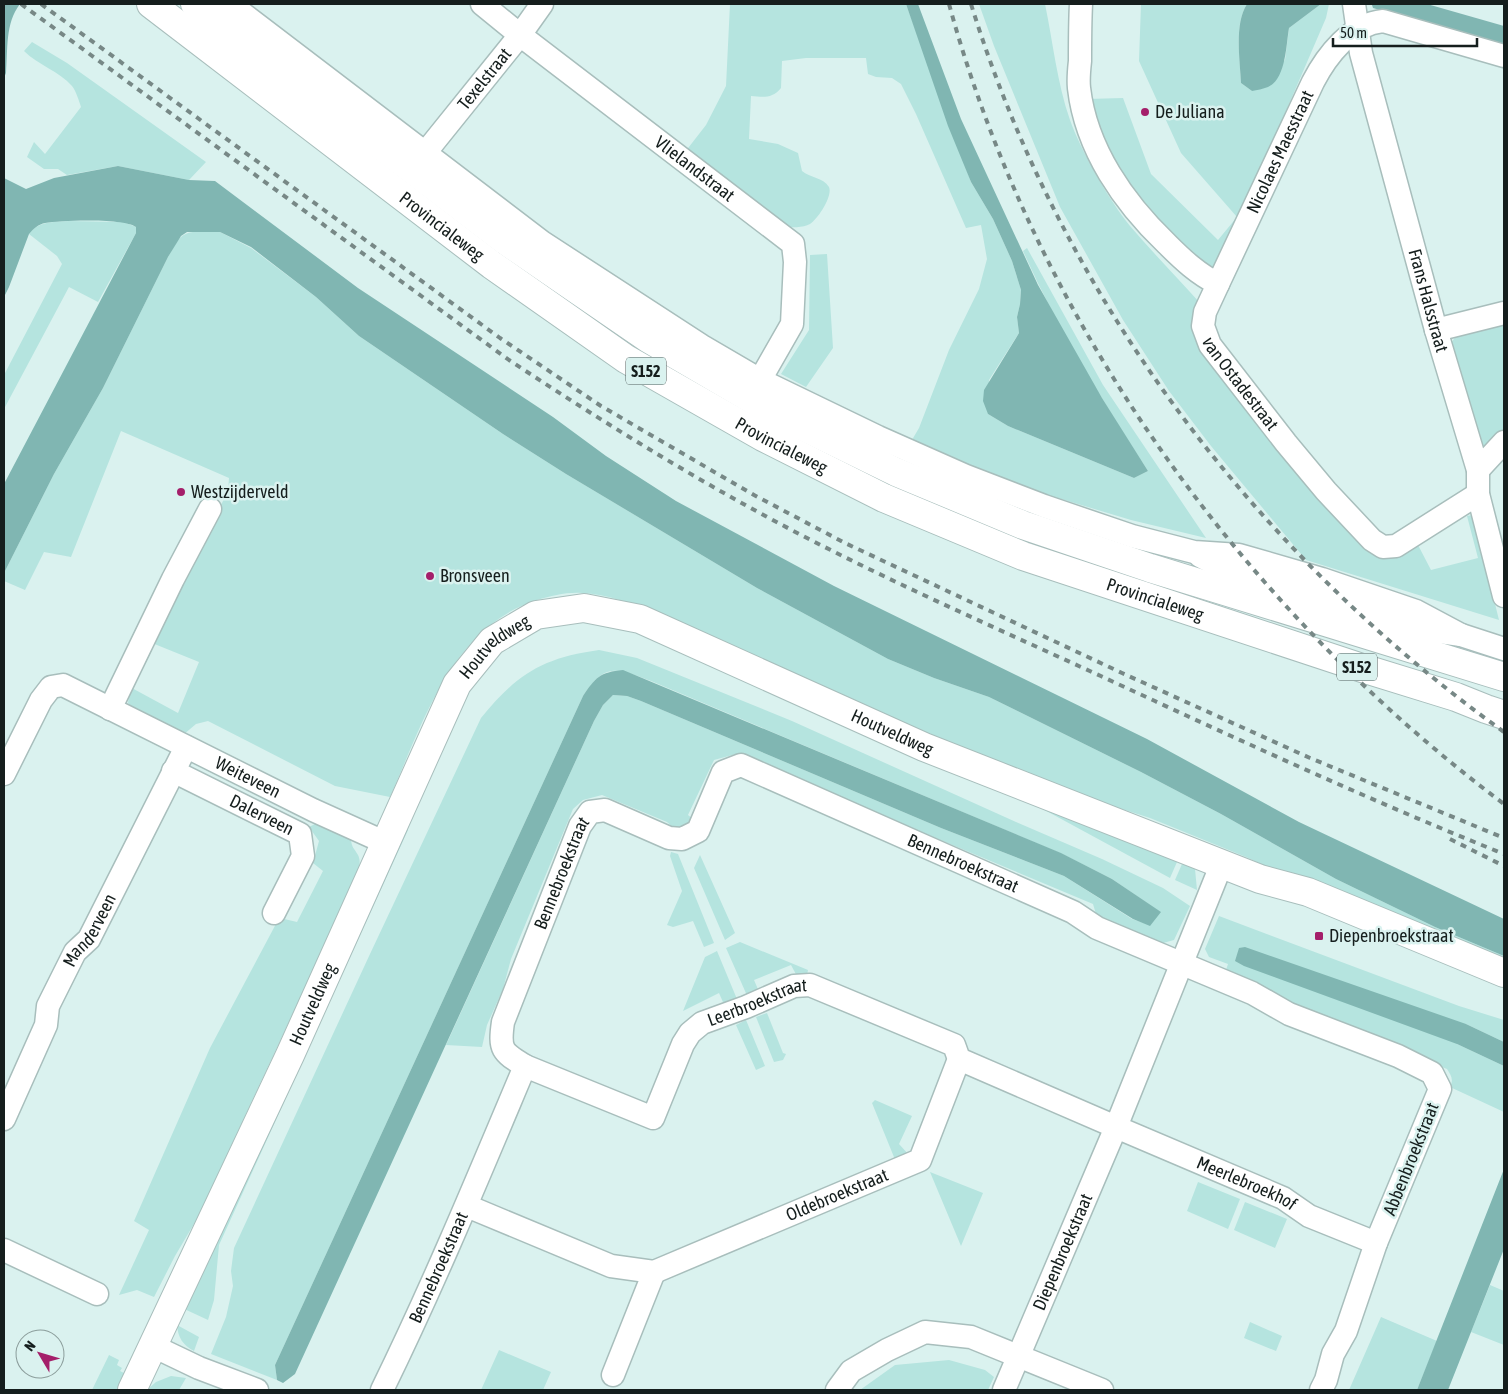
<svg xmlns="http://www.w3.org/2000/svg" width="1508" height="1394" viewBox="0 0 1508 1394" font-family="'Asap Condensed',sans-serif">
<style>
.green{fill:#b5e4df}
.water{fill:#80b6b2}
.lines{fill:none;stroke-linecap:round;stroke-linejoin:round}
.street-casing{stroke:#a8bebc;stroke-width:25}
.secondary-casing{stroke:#a8bebc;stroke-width:30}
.primary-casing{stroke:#a8bebc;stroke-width:30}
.street{stroke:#fff;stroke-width:22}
.secondary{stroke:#fff;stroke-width:28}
.primary{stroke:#fff;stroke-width:28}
.rail{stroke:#778886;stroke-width:4;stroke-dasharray:6 6;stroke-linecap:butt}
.poi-dot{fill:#a41f6a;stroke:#daf2ef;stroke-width:2}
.labels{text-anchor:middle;stroke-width:5;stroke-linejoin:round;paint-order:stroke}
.shield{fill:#daf2ef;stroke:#505e5c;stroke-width:1}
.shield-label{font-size:16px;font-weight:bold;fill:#151e1d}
.street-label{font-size:18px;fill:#151e1d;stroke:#daf2ef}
.poi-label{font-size:18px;fill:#151e1d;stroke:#daf2ef;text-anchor:start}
</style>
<rect width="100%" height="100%" fill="#daf2ef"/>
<path class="green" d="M 730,4 L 906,4 L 971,182 L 993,219 L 1012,261 L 1021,290 L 1020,304 L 1017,317 L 1019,333 L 989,380 L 988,414 L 1008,426 L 1134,478 L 1148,471 C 1102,400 1057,328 1023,251 L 1027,248 L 1103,385 L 1206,538 L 1131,520 L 1038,492 L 909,445 L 919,428 L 949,350 L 979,289 L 987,259 L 981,225 L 966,228 L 916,114 L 901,84 L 892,78 L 876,77 L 868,74 L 866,58 L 806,58 L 782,61 L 781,88 C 772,99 763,97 751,96 L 749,139 L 778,144 L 798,153 L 802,171 C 810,178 823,177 829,187 C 833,196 818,219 810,224 C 803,228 791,227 783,228 L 685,152 L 706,125 L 726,86 Z
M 979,4 L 1045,4 C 1053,42 1057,83 1070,120 C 1081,151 1109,200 1130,226 C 1152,252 1177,277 1200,303 L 1195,316 L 1382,557 L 1418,545 L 1431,570 L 1478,558 L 1467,516 L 1473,515 L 1499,620 L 1306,560 L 1211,446 L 1169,391 L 1123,320 L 1060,207 L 994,46 Z
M 1141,4 L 1247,4 C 1234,24 1240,59 1241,83 L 1252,91 L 1285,60 L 1289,28 L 1321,4 L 1329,4 L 1326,18 L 1265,160 L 1215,267 L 1209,269 L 1155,223 L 1113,166 L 1087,99 L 1123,98 L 1151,174 L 1218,240 L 1237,217 L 1181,153 L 1139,61 Z
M 32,42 L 67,63 L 206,162 L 189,180 L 118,166 L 67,175 L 58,169 L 44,169 L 27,157 L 34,142 L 45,154 L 81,107 C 79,101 76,91 72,86 C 59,71 38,65 24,51 Z
M 68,221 L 124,222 L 136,227 L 136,233 L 98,302 L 69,287 L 4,409 L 4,375 L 62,264 L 57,256 L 29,234 C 38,221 54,222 68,221 Z
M 200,231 L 220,232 L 251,248 L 316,297 L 359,336 L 503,434 L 566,474 L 757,588 L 888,659 L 934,678 L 989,697 L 1141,772 L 1221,814 L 1336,879 L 1435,927 L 1504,956 L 1504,967 L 1305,884 L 1246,857 L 1150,818 L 1050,786 L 970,755 L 655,612 C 632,604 607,594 582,593 C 566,592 552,596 537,600 C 451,627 423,723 390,797 L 335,786 L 208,721 L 196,724 L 183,735 L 134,710 L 128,703 L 130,687 L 178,713 L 199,662 L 152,643 L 228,491 L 229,478 L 121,431 L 71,557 L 44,552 L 25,590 L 4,581 L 4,573 L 54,474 L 103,388 L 168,257 C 179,239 178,233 200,231 Z
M 827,254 L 833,348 L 806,387 L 781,374 L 809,330 L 810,255 Z
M 1504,321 L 1504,433 L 1487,450 L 1481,447 L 1449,346 L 1456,336 Z
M 599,650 L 637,658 L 792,721 L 1016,822 L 1102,859 L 1163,888 L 1190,906 L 1174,940 L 1163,943 L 1160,948 L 1098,921 L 1093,904 L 736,754 L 714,760 L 688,815 L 694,820 L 679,833 L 667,822 L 602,795 L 583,800 L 573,809 L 511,959 L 503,989 L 487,1025 L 482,1047 L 446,1045 L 594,721 L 603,705 L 613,695 L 627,696 L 641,701 L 941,828 L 1064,876 L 1132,919 L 1150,925 L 1160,912 L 1112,879 L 1060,853 L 651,681 C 617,668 605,662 583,696 L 275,1365 L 277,1380 L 211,1354 L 226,1317 L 233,1286 L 231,1271 L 234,1248 L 370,954 L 481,718 C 517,674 542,658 599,650 Z
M 1006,789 L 1177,862 L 1170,878 Z
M 317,823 L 351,840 C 352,848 354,848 358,855 C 362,863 358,872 355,880 L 198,1217 L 175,1256 L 154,1297 L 137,1290 L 119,1295 L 149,1230 L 134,1221 L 210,1048 L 277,922 L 280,918 L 297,922 L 323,871 L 313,863 L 319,841 L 309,827 Z
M 405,829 L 408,830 L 219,1245 L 214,1300 L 208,1320 L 180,1307 Z
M 671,852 L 678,854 L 714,943 L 704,947 L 693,921 L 673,927 L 667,925 L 682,891 L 670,856 Z
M 700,855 L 735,933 L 725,940 L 694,868 Z
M 1182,864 L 1195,869 L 1197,890 L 1175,880 Z
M 1219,916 L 1459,1006 L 1504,1020 L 1504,1042 L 1466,1024 L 1457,1044 L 1504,1066 L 1504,1112 L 1450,1087 C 1454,1080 1451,1075 1447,1069 L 1383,1043 L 1225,973 L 1228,964 L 1209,957 L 1205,949 Z
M 740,942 L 808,970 L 807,975 L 798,978 L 791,965 L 754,980 L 760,994 L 749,1000 L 726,948 Z
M 717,951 L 739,1004 L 726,1009 L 719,993 L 683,1011 L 705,957 Z
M 767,1013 L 783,1053 L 786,1054 L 783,1060 L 774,1062 L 756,1017 Z
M 746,1020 L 765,1066 L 756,1070 L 736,1025 Z
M 875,1100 L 912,1116 L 899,1144 L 909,1155 L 896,1162 L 872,1103 Z
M 930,1172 L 983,1193 L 961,1246 Z
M 1198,1182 L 1240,1199 L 1228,1229 L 1187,1211 Z
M 1245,1202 L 1287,1219 L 1275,1248 L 1234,1230 Z
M 1490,1285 L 1504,1291 L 1504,1345 L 1471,1332 Z
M 1381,1317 L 1437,1341 L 1417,1390 L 1349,1390 Z
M 1250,1322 L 1282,1336 L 1276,1351 L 1244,1338 Z
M 177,1325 L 199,1337 L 194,1351 C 183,1345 178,1338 177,1325 Z
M 499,1350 L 551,1372 L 543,1390 L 481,1390 Z
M 109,1355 L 119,1360 L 117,1365 L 122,1368 L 120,1371 L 126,1374 L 118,1390 L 92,1390 Z
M 949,1360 L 985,1370 L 994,1377 L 988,1390 L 860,1390 L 895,1365 Z
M 171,1376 L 186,1378 L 179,1390 L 147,1390 L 156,1382 Z"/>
<path class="water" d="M 4,4 L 20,4 C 5,23 8,50 6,73 L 4,78 Z
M 906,4 L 918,4 L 961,119 L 1038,285 L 1102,398 L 1148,471 L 1134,478 L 1008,426 L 988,414 L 983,401 L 984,390 L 1019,333 L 1017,317 L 1020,304 L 1021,290 L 1012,261 L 993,219 L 971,182 L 948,126 Z
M 1247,4 L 1321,4 L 1289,28 C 1286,45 1286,79 1268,87 C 1263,89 1257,90 1252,91 L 1241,83 C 1240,60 1234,24 1247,4 Z
M 1366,4 L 1427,4 L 1504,26 L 1504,46 L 1373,8 L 1372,5 Z
M 118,166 L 189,180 L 215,181 L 358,288 L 553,417 L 606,456 L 676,501 L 834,586 L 1147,739 L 1299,822 L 1504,919 L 1504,956 L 1435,927 L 1336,879 L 1221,814 L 1141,772 L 989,697 L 934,678 L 888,659 L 757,588 L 566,474 L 503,434 L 359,336 L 316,297 L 251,247 L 220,232 L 187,232 L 181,236 L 168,257 L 103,388 L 54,474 L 4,573 L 4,484 L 136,233 L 136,227 C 124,218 61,220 45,223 C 39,224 33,229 29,234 L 9,287 L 4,297 L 4,178 L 26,189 L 54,178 Z
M 623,670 L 1061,853 L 1112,879 L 1161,912 L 1150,926 L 1133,919 L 1064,876 L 941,828 L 641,701 L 627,696 L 613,695 L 603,705 L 594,721 L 295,1374 L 283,1383 L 277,1380 L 275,1365 L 583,696 C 595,678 600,672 623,670 Z
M 1245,947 L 1466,1024 L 1504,1042 L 1504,1066 L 1457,1044 L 1244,966 L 1235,961 L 1239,948 Z
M 1504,1169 L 1504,1249 L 1448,1390 L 1417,1390 Z"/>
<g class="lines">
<defs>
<g id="street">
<path d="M 230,4 L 542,242 L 702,346 L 760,380 L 878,437 L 966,476 L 1044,506 L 1132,536 L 1194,552 L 1239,555 L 1322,579 L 1416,611 L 1461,635"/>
<path id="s1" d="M 482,4 L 520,35 L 793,244 L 795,262 L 792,324 L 760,380"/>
<path id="s2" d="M 1081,4 C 1080,23 1080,42 1080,61 C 1079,70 1078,79 1079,88 C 1086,149 1124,203 1167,244 C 1183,260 1198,274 1218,284 L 1205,312 L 1203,326 L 1210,345 L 1286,443 L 1326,491 L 1372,540 L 1383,547 L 1396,546 L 1478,494"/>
<path id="s3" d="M 1354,4 L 1361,53 L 1436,330 L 1478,470 L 1478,494 L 1504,596"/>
<path id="s4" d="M 425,153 L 520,35 L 542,4"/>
<path id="s5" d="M 1218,284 L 1313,82 C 1327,55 1351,24 1383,21 L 1504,56"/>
<path d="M 1436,330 L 1504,313"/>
<path d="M 1478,470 L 1504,442"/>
<path d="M 1200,556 L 1232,573 L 1318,600 L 1412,628 L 1461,635 L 1504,649"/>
<path d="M 110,709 L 173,579 L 210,509"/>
<path id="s6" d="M 173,771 L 300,834 L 303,856 L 274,913"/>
<path id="s7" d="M 4,774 L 41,700 L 51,687 L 63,685 L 313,810 L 386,843"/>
<path id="s8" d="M 525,1066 L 653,1118 L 683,1044 L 690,1033 L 702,1023 L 746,1007 L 794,986 L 810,985 L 954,1045 L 959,1059 L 1116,1127 L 1283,1198 L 1309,1216 L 1376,1243"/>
<path id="s9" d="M 4,1119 L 46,1025 L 48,1006 L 75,952 L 89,939 L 186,747"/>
<path id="s10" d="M 467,1206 L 611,1266 L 654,1272 L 920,1160 L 959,1059"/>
<path d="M 4,1250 L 97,1294"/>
<path d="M 153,1346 L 199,1368 L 257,1390"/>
<path d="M 613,1375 L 654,1272"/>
<path id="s11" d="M 382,1390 C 434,1284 479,1175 525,1066 C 502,1052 499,1050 503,1022 L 580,826 L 590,812 L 605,810 L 669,838 L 682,839 L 698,831 L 723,772 L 741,765 L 1073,912 L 1097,928 L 1252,993 L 1289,1014 L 1398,1056 L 1432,1073 L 1440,1089 L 1376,1243 L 1346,1331 L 1333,1354 L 1326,1380 L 1321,1390"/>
<path d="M 837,1390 L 851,1371 L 887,1350 L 925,1332 L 971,1337 L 1102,1390"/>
<path id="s12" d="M 1004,1390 L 1116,1127 L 1222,863"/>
</g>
<g id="secondary">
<path id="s13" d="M 132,1390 L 290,1055 L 457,684 L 492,641 L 536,615 L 584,608 L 640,619 L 924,747 L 1260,879 L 1308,892 L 1504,973"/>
</g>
<g id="primary">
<path id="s14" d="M 151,4 L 492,265 L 626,359 L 763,437 L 884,498 L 1023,556 L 1362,668 L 1456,697 L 1486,709 L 1504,715"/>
<path d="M 195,4 L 506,241 L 649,339 L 779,415 L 896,472 L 1023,525 L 1150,568 L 1504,677"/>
</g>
</defs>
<use href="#street" class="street-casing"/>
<use href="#secondary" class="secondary-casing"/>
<use href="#primary" class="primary-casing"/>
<use href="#street" class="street"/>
<use href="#secondary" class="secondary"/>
<use href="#primary" class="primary"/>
<path class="rail" d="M 21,4 L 509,360 C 606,424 704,485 807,538 C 904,588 1005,632 1105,678 C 1237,739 1369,800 1504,854
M 41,4 L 500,338 L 601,406 L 754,495 L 845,543 L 1122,673 L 1310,758 L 1504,838
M 949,4 C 1036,322 1241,607 1504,804
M 971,4 C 1062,298 1255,553 1504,732
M 1450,839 L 1504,866"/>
</g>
<g class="poi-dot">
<circle cx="1145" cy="112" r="5"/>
<circle cx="181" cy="492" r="5"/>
<circle cx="430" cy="576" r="5"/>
<rect x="1314" y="931" width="10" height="10" rx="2.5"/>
</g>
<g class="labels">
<g class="shield">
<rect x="626" y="357.5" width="40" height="27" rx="4"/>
<rect x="1337" y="653.5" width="40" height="27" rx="4"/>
</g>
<g class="shield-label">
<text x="646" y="377">S152</text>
<text x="1357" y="673">S152</text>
</g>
<g class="street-label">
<text dy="6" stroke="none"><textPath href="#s4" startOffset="95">Texelstraat</textPath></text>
<text dy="6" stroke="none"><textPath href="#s5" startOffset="146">Nicolaes Maesstraat</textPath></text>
<text dy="6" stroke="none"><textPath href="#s1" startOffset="269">Vlielandstraat</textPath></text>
<text dy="6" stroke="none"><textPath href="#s14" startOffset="366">Provincialeweg</textPath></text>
<text dy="6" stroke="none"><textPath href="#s3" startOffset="306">Frans Halsstraat</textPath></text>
<text dy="6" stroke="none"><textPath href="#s2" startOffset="446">van Ostadestraat</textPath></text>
<text dy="6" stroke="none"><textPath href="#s14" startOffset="771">Provincialeweg</textPath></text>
<text dy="6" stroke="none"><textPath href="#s14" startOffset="1176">Provincialeweg</textPath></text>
<text dy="6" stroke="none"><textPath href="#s13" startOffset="831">Houtveldweg</textPath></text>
<text dy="6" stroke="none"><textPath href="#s13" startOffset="1266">Houtveldweg</textPath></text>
<text dy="6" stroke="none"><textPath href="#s7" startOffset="318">Weiteveen</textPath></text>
<text dy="6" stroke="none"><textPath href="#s6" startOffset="99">Dalerveen</textPath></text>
<text dy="6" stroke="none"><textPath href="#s11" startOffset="1079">Bennebroekstraat</textPath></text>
<text dy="6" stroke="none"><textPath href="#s11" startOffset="569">Bennebroekstraat</textPath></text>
<text dy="6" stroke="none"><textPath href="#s9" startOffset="209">Manderveen</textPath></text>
<text dy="6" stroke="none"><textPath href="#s13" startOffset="426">Houtveldweg</textPath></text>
<text dy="6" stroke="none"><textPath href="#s8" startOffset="306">Leerbroekstraat</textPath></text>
<text transform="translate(1411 1159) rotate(-68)" y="6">Abbenbroekstraat</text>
<text dy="6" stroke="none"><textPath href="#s8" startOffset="846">Meerlebroekhof</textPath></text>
<text dy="6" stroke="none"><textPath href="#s10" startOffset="398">Oldebroekstraat</textPath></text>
<text dy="6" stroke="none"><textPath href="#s12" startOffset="150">Diepenbroekstraat</textPath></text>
<text dy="6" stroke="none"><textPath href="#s11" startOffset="135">Bennebroekstraat</textPath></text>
</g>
<g class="poi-label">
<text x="1155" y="118">De Juliana</text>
<text x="191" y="498">Westzijderveld</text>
<text x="440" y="582">Bronsveen</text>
<text x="1329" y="942">Diepenbroekstraat</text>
</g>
</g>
<rect width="1508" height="1394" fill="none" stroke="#151e1d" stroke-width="10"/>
<g transform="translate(40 1354) rotate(308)"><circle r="24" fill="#daf2ef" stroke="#8b9d9b"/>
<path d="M0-4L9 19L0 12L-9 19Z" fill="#a41f6a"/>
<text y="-8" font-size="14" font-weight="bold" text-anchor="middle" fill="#151e1d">N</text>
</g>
<path d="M1333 38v8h144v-8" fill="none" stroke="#151e1d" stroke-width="2.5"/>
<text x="1340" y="38" font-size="15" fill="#151e1d" stroke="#daf2ef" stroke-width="4" paint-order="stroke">50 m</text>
</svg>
